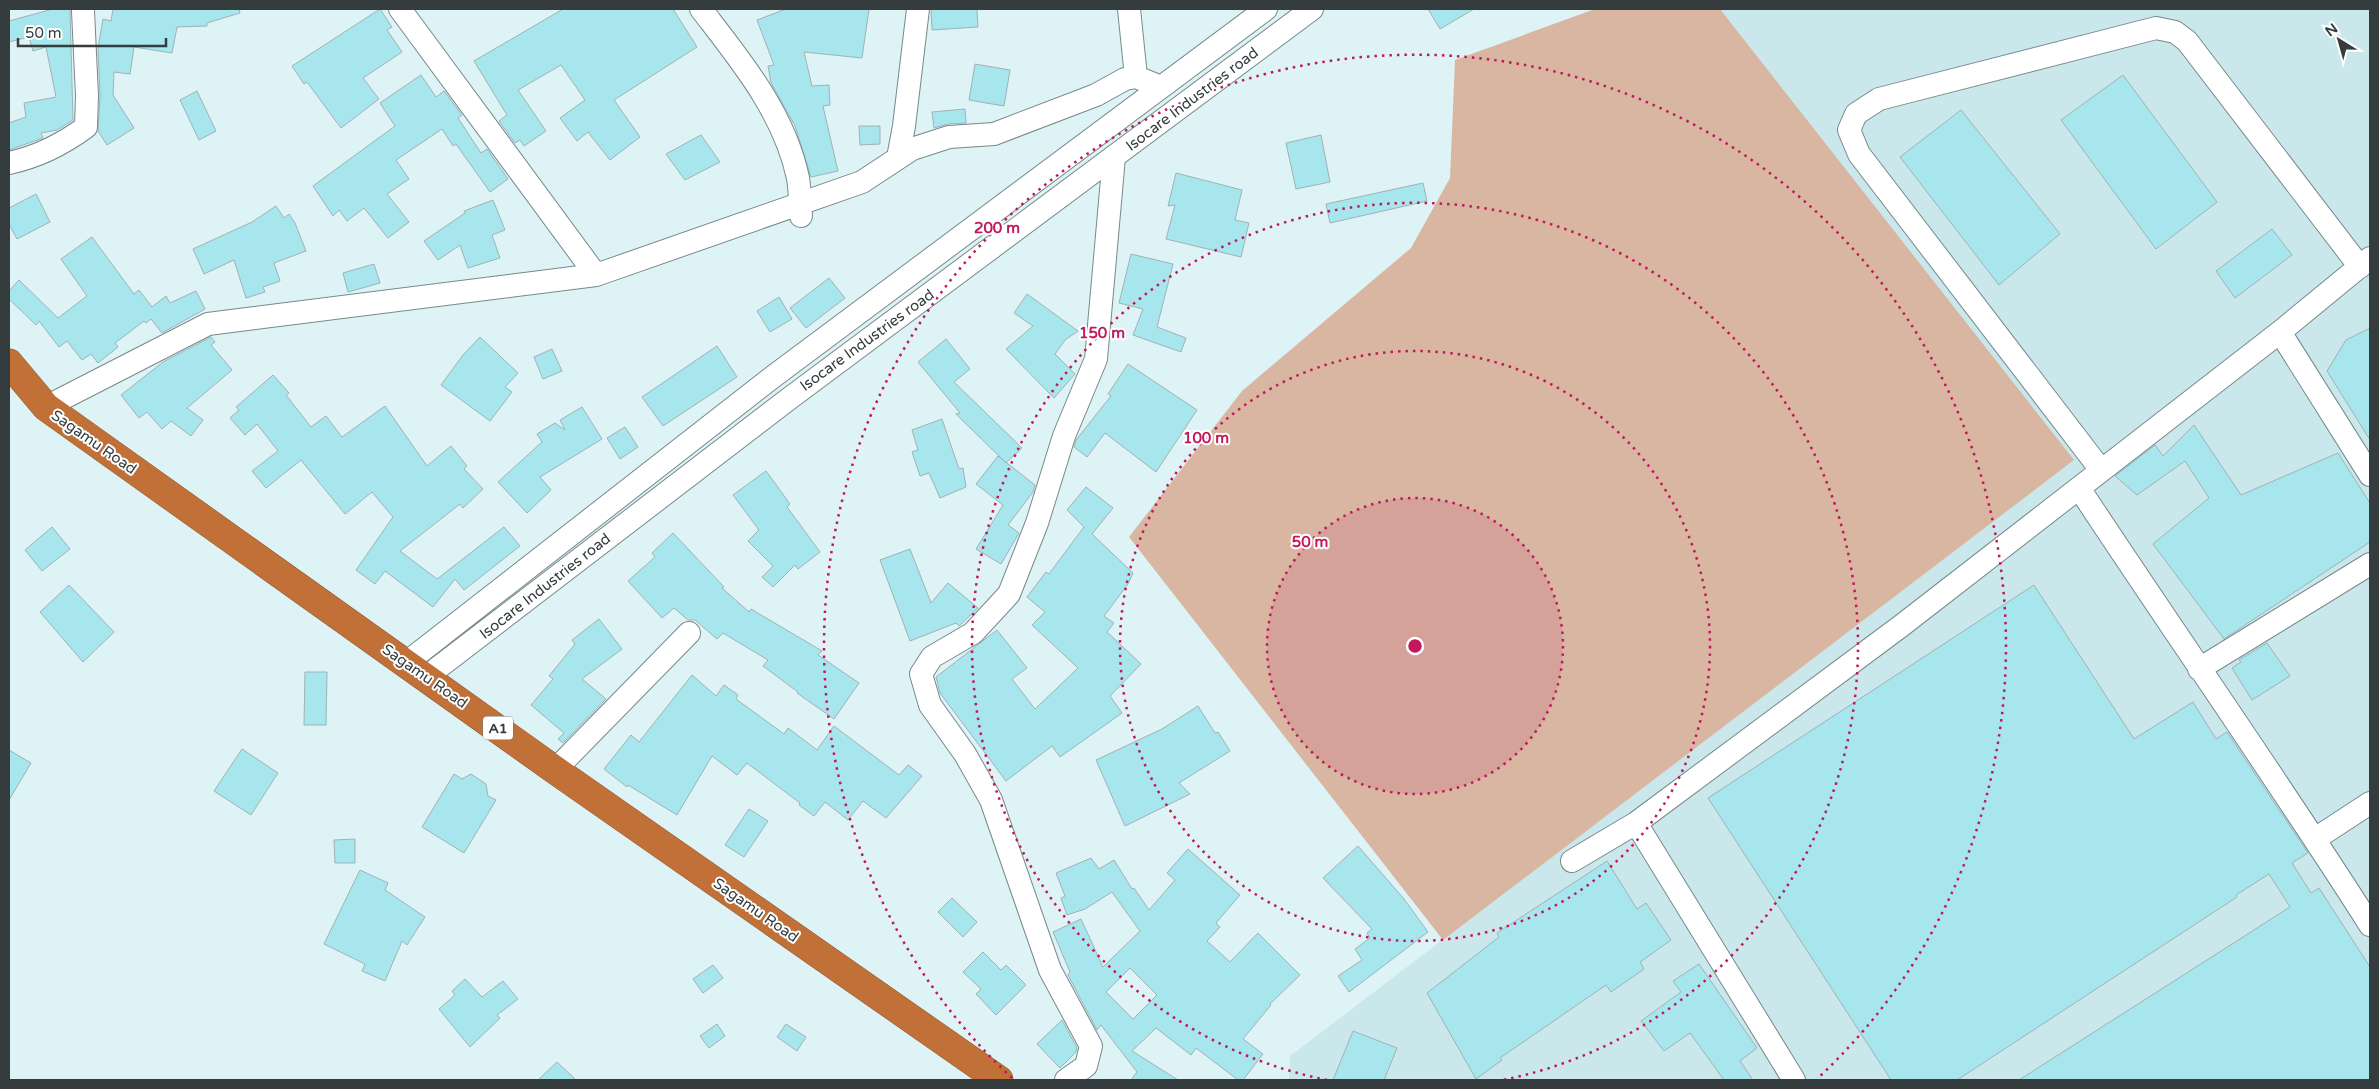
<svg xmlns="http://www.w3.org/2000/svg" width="2379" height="1089" viewBox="0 0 2379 1089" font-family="'Varela Round',sans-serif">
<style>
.built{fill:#cae8eb}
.green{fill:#d8b6a2}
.building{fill:#a8e6ee;stroke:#9fb2b5;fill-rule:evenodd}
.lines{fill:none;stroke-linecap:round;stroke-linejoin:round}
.minor-casing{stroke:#76898c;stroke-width:24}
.highway-casing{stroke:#905e3a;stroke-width:29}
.minor{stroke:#fff;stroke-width:22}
.highway{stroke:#c17038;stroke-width:28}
.ring{fill:none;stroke:#c2185b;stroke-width:2.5;stroke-dasharray:2.5 5}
.labels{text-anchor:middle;stroke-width:4;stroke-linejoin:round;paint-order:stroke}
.shield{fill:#fff;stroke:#717677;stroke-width:1}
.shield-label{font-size:14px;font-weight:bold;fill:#343c3d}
.street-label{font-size:15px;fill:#343c3d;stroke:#fff}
.centre{fill:#c2185b;stroke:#fff;stroke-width:2.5}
.ring-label{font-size:15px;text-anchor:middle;font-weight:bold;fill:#c2185b;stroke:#fff;stroke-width:4;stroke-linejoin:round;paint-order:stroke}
</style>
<rect width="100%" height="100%" fill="#def3f5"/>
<path class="built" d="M 1720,9 L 2370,9 L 2370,1080 L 1289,1080 L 1290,1056 L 2073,460 Z"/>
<path class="green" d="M 1595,9 L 1720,9 L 2074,460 L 1443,940 L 1129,537 L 1242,391 L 1411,248 L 1450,178 L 1455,60 Z"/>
<path class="building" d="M 53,9 L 70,9 L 73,120 L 57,130 L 41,133 L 43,138 L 9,150 L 9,123 L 26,117 L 24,103 L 56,97 L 46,47 L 33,51 L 29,37 L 9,42 L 9,21 Z
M 113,9 L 239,9 L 240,13 L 207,23 L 207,26 L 177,27 L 172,53 L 134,47 L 130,74 L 114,72 L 113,95 L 134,128 L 107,145 L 98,131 L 100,96 L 98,48 L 103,19 L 111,21 Z
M 380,9 L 392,27 L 387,30 L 402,52 L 363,78 L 379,99 L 341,128 L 307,82 L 304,84 L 292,66 Z
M 563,9 L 673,9 L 697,47 L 614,100 L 640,137 L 610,160 L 588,132 L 577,141 L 560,118 L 585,100 L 561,65 L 518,90 L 546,131 L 524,146 L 520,140 L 515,143 L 499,121 L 507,115 L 474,61 Z
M 786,9 L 869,9 L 862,58 L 804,52 L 812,86 L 829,85 L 830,105 L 823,106 L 838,171 L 811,177 L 795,126 L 771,83 L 768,66 L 774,65 L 757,20 Z
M 931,9 L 977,9 L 978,27 L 932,30 Z
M 1428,9 L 1474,9 L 1440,29 Z
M 975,64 L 1010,70 L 1004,106 L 969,100 Z
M 421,75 L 436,97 L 444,91 L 462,115 L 458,118 L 481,153 L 487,149 L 508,179 L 490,192 L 456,144 L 453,146 L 442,129 L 396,160 L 409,179 L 387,194 L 409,222 L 388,238 L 364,208 L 347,221 L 339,210 L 333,216 L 313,186 L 395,126 L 380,103 Z
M 2123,75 L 2217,202 L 2156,249 L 2061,120 Z
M 197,91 L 216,131 L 199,140 L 180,100 Z
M 965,109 L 966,123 L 948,124 L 934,128 L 932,112 Z
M 1961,110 L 2060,234 L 1999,285 L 1900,157 Z
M 859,126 L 880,126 L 880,144 L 860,145 Z
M 701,135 L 720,162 L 685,180 L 666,154 Z
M 1321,135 L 1330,182 L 1296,189 L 1286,143 Z
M 1176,173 L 1242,190 L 1235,220 L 1249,223 L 1241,257 L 1166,239 L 1175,205 L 1168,206 Z
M 1423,183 L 1427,201 L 1330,223 L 1326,204 Z
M 36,194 L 50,222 L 17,239 L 9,224 L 9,208 Z
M 493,200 L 505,230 L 492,235 L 500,258 L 468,268 L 460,245 L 438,260 L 424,241 L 465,213 L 464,211 Z
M 276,206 L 284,218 L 289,214 L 295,223 L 306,251 L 274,263 L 280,281 L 263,287 L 265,292 L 246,298 L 234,260 L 204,274 L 193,249 L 252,222 Z
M 2272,229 L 2292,255 L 2235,298 L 2216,271 Z
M 92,237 L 134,294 L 139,290 L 152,307 L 166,296 L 170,303 L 196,291 L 205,309 L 162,333 L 151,319 L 146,323 L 144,321 L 115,343 L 118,347 L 98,363 L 91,354 L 82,360 L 67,341 L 59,347 L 39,321 L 36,325 L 9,299 L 9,291 L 19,280 L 58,318 L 87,296 L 61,259 Z
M 1131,254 L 1173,264 L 1157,327 L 1186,338 L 1181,352 L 1133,335 L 1143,309 L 1119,303 Z
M 374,264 L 380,283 L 348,292 L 343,273 Z
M 829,278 L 845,298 L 806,328 L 790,308 Z
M 1027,294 L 1078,331 L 1065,340 L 1055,354 L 1075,374 L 1054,398 L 1006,349 L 1033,326 L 1014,313 Z
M 779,297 L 792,319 L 770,332 L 757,311 Z
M 2370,328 L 2370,440 L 2327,371 L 2346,340 Z
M 211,337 L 215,342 L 211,345 L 232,370 L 187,408 L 203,420 L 191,436 L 171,421 L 162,429 L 147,412 L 139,418 L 121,395 L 163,362 Z
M 480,337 L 518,373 L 505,387 L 512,392 L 490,421 L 441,385 L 463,355 Z
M 946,339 L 970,369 L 954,382 L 1022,448 L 1006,463 L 956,414 L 960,413 L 918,362 Z
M 717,346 L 737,377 L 663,426 L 642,397 Z
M 552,349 L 562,371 L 543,379 L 534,357 Z
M 1128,364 L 1197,410 L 1156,472 L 1105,433 L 1087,457 L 1074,447 L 1076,440 L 1111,396 L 1108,394 Z
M 273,375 L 289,393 L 286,395 L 311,427 L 326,416 L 342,437 L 385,406 L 427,466 L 451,446 L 467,466 L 464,469 L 483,489 L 463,508 L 460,504 L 400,551 L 437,579 L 504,527 L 520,546 L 464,590 L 455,579 L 433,607 L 385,571 L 375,584 L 356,570 L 393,517 L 372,492 L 345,514 L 301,460 L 266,488 L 252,471 L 278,451 L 257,424 L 245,435 L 230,418 L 239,410 L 236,407 Z
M 582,407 L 602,439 L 540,477 L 551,490 L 527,513 L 498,482 L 542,442 L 537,434 L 555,423 L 565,430 L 560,420 Z
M 942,419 L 959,469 L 963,468 L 966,487 L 940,498 L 929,473 L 920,476 L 912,452 L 918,450 L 912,430 Z
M 2194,425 L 2241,495 L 2338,453 L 2370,503 L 2370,542 L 2224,639 L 2153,544 L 2209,498 L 2185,461 L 2137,495 L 2115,476 L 2155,445 L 2163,456 Z
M 625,427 L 638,447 L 620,459 L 607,438 Z
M 998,456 L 1035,485 L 1033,492 L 1008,525 L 1019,533 L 1001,564 L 976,549 L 1003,505 L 976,484 Z
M 766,471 L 790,504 L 787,507 L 820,552 L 798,569 L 795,565 L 773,587 L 762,577 L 773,566 L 748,541 L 759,530 L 733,495 Z
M 1086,487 L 1113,508 L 1092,534 L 1133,573 L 1128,584 L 1104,616 L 1114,623 L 1107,632 L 1141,664 L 1110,696 L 1122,713 L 1060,757 L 1052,746 L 1006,781 L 940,693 L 936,677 L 997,630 L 1027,668 L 1012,679 L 1035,709 L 1078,668 L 1032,625 L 1045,612 L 1027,597 L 1046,572 L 1049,574 L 1084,527 L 1067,510 Z
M 52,527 L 70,549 L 42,571 L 25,550 Z
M 673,533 L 724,587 L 722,588 L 749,612 L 751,609 L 822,651 L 818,655 L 859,683 L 834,719 L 797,693 L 798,692 L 763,666 L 768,660 L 723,633 L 717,639 L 695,620 L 688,620 L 674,608 L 662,618 L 628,581 L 655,557 L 652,553 Z
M 910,549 L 931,603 L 948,583 L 978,608 L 959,626 L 956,623 L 910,641 L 880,560 Z
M 69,585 L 114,632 L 83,662 L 40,612 Z
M 2034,585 L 2134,739 L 2193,702 L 2216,739 L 2227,732 L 2308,853 L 2292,863 L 2311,893 L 2319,888 L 2370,967 L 2370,1080 L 2019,1080 L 2290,907 L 2269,874 L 2236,895 L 2237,897 L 1957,1080 L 1891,1080 L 1708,798 Z
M 599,619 L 622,649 L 582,679 L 606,699 L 563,743 L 558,739 L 564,733 L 531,705 L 553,679 L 549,676 L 575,644 L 572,640 Z
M 2267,643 L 2290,676 L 2252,700 L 2232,668 L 2241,662 L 2239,660 Z
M 305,672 L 327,672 L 326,725 L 304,725 Z
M 692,675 L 716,696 L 724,685 L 738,695 L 736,699 L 784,734 L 788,728 L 817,750 L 834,726 L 899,775 L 908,765 L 922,776 L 886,818 L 863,801 L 848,820 L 825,802 L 814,816 L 799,805 L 800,803 L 747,763 L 737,775 L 712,756 L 677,815 L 628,785 L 627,787 L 604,769 L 631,735 L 639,742 Z
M 1198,706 L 1215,733 L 1218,732 L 1230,751 L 1179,783 L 1190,794 L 1125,826 L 1096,760 L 1162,729 Z
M 242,749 L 278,773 L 251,815 L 214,791 Z
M 9,750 L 31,763 L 9,800 Z
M 454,774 L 462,779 L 471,774 L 486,784 L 488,796 L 496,800 L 464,853 L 422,827 Z
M 749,809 L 768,821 L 744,857 L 725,845 Z
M 355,839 L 355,863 L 335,863 L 334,840 Z
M 1358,846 L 1404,899 L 1428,932 L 1349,992 L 1338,976 L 1362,960 L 1355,949 L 1370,938 L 1367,933 L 1372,929 L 1323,878 Z
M 1188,849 L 1240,895 L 1216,923 L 1220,927 L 1207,941 L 1230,962 L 1258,933 L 1300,975 L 1270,1004 L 1271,1005 L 1243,1039 L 1263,1054 L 1243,1080 L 1238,1080 L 1196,1048 L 1191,1055 L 1156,1028 L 1132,1051 L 1178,1080 L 1131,1080 L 1137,1072 L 1101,1025 L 1097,1030 L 1068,975 L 1070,972 L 1053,932 L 1081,919 L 1103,967 L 1140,931 L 1112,892 L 1085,909 L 1067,915 L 1061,898 L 1065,896 L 1056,873 L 1091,858 L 1099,869 L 1114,860 L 1132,889 L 1134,888 L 1149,910 L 1175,880 L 1167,873 ZM 1130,968 L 1157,995 L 1133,1019 L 1106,992 Z
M 1607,861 L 1637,909 L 1646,903 L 1671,940 L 1640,962 L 1644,969 L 1611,992 L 1606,985 L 1500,1058 L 1502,1060 L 1476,1079 L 1427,993 L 1499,937 L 1497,933 Z
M 360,870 L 388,883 L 385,890 L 425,917 L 407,945 L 402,941 L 385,981 L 362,971 L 365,964 L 324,944 Z
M 952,898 L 977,922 L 963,937 L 938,912 Z
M 983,952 L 1001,970 L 1006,965 L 1026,985 L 996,1015 L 976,994 L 981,989 L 963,972 Z
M 1699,964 L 1757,1048 L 1740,1061 L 1753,1080 L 1724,1080 L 1690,1033 L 1664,1051 L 1641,1021 L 1681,992 L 1673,981 Z
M 713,965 L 723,978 L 703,993 L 693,979 Z
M 465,979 L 482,997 L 503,981 L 518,999 L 497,1015 L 500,1018 L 470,1047 L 439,1009 L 455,995 L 452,991 Z
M 1062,1020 L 1077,1048 L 1076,1052 L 1060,1068 L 1037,1044 Z
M 717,1024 L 725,1036 L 709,1048 L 700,1036 Z
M 786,1024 L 806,1037 L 797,1051 L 777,1037 Z
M 1353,1031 L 1397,1048 L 1384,1080 L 1333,1080 Z
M 557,1062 L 576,1080 L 538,1080 Z"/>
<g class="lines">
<defs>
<path id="minor" d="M 400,9 L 596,275
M 701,9 C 740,60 784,112 798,178 C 800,190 800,204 801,216
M 1129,9 L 1136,77
M 898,158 L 904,126 L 918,9
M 9,163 C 37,157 63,144 86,127 L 87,96 L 83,11
M 2280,332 L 2370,475
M 46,407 L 208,324 L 596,275 L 862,182 L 912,149 L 949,137 L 994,134 L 1096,95 L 1125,79 L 1136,77 L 1161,87
M 2101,470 L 1859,154 L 1849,130 L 1856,114 L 1879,99 L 2156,28 L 2175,32 L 2187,41 L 2360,267
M 2079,488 C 2175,634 2276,777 2370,925
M 406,663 L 774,376 L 1266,9
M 2199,669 L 2370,564
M 426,677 L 790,398 L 1312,9
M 555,770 L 689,633
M 1636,823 L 1794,1080
M 2315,839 L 2370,803
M 1572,861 L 1636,823 L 1901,626 L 2280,332 L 2370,258
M 1066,1080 L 1086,1066 L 1091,1046 L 1050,970 L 991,800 L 965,754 L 930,705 L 921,674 L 932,657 L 973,633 L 1009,594 L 1037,523 L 1064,436 L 1096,359 L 1114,157"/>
<path id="highway" d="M 9,363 L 46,407 L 555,770 L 999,1080"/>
</defs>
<use href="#minor" class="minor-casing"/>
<use href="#highway" class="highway-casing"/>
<use href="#minor" class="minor"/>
<use href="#highway" class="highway"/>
</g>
<circle cx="1415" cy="646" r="148" fill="#c2185b" fill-opacity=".12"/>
<g class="ring">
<circle cx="1415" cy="646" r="148"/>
<circle cx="1415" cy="646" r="295"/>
<path d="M1327 1080A443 443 0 1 1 1503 1080"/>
<path d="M1012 1078A591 591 0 1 1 1818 1078"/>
</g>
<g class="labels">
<rect class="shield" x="483" y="716.5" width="30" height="23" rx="4"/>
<g class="shield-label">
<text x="498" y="733">A1</text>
</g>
<g class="street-label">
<text transform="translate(1192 99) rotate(-37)" y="5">Isocare Industries road</text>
<text transform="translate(867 340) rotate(-36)" y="5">Isocare Industries road</text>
<text transform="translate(94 442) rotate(35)" y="5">Sagamu Road</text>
<text transform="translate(545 586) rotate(-38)" y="5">Isocare Industries road</text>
<text transform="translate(425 676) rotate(35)" y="5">Sagamu Road</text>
<text transform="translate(756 910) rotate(35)" y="5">Sagamu Road</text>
</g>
</g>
<circle cx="1415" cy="646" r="8" class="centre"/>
<g class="ring-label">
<text x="997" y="233">200 m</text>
<text x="1102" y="338">150 m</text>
<text x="1206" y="443">100 m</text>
<text x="1310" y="547">50 m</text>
</g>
<rect width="2379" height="1089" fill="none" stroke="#343c3d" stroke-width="20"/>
<g transform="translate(2339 40) rotate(323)" stroke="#ffffff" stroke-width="4" paint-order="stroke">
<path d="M0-4L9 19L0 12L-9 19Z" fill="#343c3d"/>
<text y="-8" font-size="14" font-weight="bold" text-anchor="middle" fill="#343c3d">N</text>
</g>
<path d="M18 38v8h148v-8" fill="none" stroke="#343c3d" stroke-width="2.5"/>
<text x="25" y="38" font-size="15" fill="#343c3d" stroke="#ffffff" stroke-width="4" paint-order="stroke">50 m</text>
</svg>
